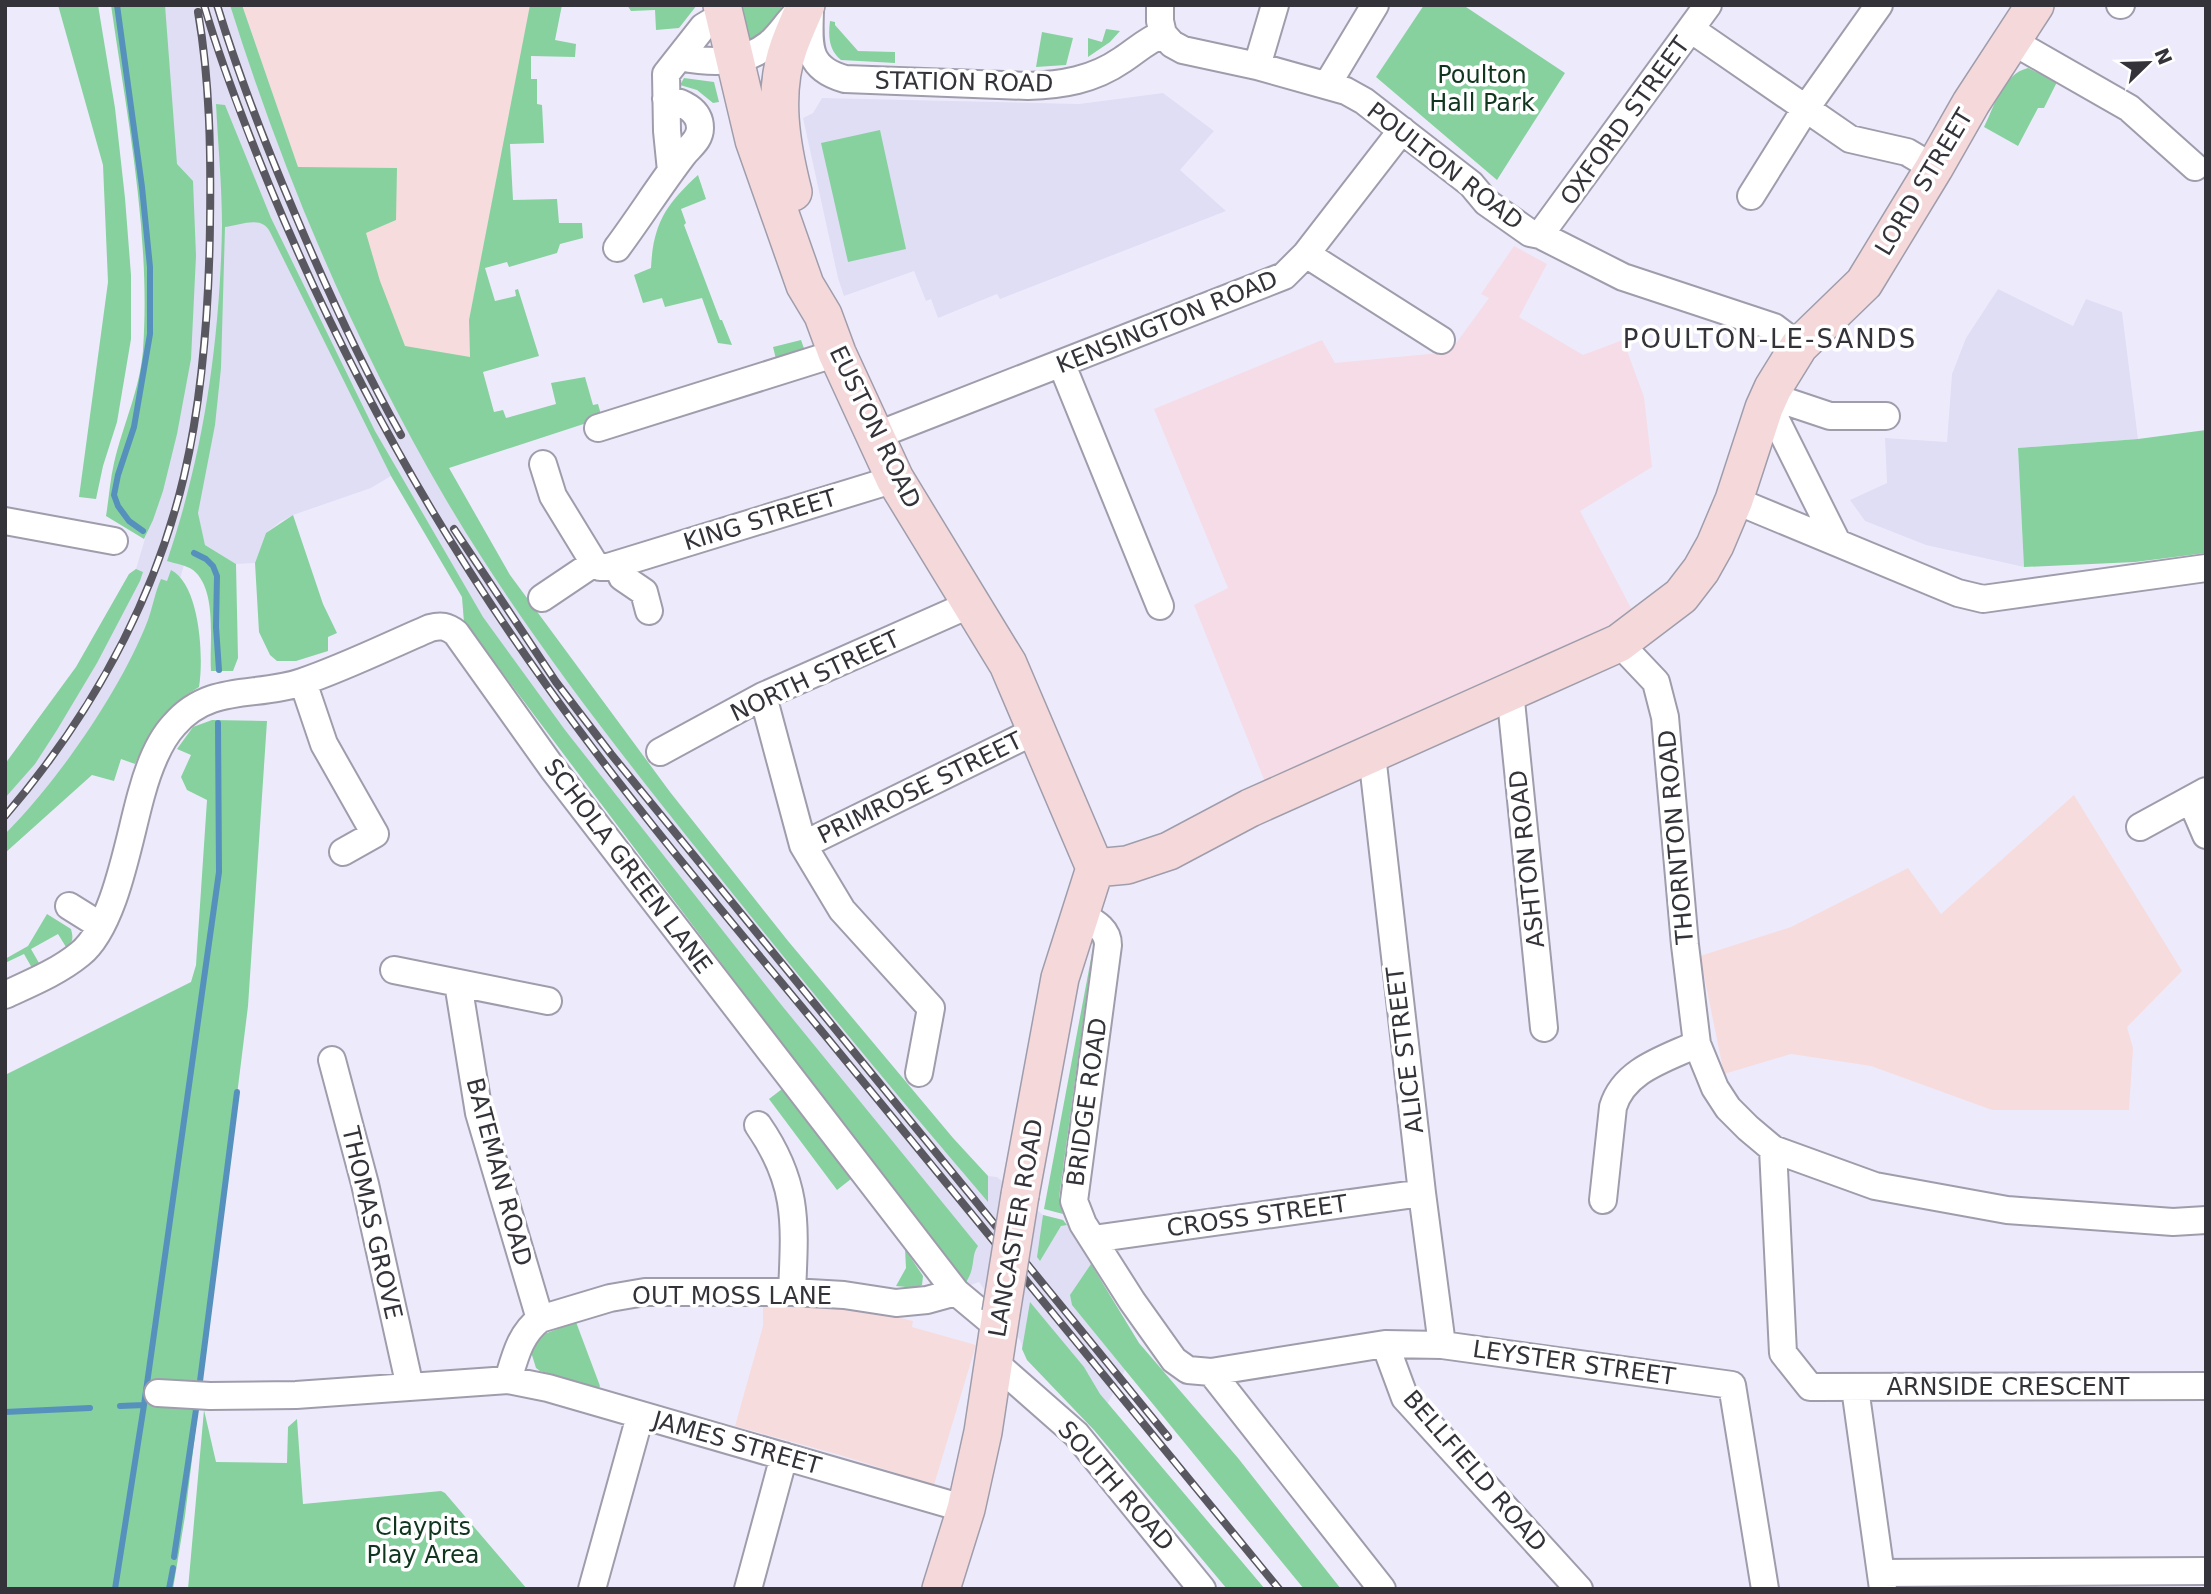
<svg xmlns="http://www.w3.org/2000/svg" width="2211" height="1594" viewBox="0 0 2211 1594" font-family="'DejaVu Sans',sans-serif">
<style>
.commercial{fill:#f7dcdd}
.built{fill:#e0def4}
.medical{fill:#f5dce6}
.green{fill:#87d19f}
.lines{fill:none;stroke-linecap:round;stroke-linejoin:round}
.stream{stroke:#5691bd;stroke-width:6}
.street-casing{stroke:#9f9dac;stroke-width:30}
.secondary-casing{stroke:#9f9dac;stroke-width:40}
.street{stroke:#fff;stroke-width:26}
.secondary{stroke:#f5d9da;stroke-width:37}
.rail-casing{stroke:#59575f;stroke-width:8}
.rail{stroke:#fff;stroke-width:5;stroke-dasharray:16;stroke-linecap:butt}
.secondary-bridge-casing{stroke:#9f9dac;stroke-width:40;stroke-linecap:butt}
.secondary-bridge{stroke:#f5d9da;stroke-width:37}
.labels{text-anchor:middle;stroke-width:7;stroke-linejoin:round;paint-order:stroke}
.park-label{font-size:24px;fill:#10361f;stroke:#fff}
.street-label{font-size:24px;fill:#343339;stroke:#fff}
.neighbourhood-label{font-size:26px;letter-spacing:2px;fill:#343339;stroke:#fff}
</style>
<rect width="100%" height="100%" fill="#edebfb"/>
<path class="commercial" d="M 242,5 L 531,5 L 469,321 L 472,412 L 382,352 L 296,162 Z
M 2074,795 L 2182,971 L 2127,1027 L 2133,1048 L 2129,1110 L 1992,1110 L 1871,1066 L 1791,1054 L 1724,1074 L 1700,956 L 1791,927 L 1908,868 L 1941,914 Z
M 842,1305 L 913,1321 L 912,1327 L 976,1345 L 934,1485 L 840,1455 L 735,1426 L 763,1326 L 763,1306 Z"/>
<path class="built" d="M 141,5 L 242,5 L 296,162 L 382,352 L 510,575 L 670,792 L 788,941 L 953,1138 L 988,1176 L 997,1177 L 1043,1215 L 1063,1220 L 1067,1225 L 1139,1343 L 1094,1430 L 1027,1360 L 1020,1340 L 979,1282 L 968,1286 L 962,1282 L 464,622 L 462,597 L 391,476 L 371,488 L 293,515 L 280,522 L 266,533 L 255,563 L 236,564 L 205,545 L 198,515 L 160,650 L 5,853 L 5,764 L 76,667 L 129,574 L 136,569 L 149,525 L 164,431 Z
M 1163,93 L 1214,131 L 1180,170 L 1226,211 L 1000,299 L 997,294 L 938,318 L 931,299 L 926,301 L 914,271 L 844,296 L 838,278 L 803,118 L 813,113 L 822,98 L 1079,104 Z
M 1998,289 L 2073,326 L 2086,299 L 2122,312 L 2138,439 L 2018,448 L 2024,567 L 1926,545 L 1865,521 L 1850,500 L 1887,483 L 1885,438 L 1947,442 L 1952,374 L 1966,338 Z"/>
<path class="medical" d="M 1514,246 L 1547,264 L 1519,317 L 1583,355 L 1623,340 L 1644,397 L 1652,467 L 1580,511 L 1632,610 L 1602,636 L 1267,787 L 1194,605 L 1228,588 L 1154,409 L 1322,340 L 1335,363 L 1440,353 L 1454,346 L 1489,298 L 1481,294 Z"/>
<path class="green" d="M 58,5 L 98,5 L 115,108 L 125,198 L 131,275 L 131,339 L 117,422 L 103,466 L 96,499 L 79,497 L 108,282 L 103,165 Z
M 111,5 L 165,5 L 177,164 L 193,181 L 196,256 L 191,359 L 177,434 L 163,491 L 153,520 L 144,539 L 106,516 C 109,498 110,480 114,463 C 123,425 140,389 143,350 C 151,236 127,117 111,5 Z
M 230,5 L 242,5 L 298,167 L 397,168 L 396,220 L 366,233 L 380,281 L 405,346 L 470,357 L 469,320 L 530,5 L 562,5 L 555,40 L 576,44 L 575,57 L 531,56 L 531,79 L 537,79 L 537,104 L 542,105 L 544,143 L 510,144 L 513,200 L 557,199 L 559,223 L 582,223 L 583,238 L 560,244 L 557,253 L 509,267 L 507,262 L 485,268 L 495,301 L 516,296 L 515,290 L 518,289 L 539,356 L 483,372 L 494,412 L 503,410 L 506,418 L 556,404 L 551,383 L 585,377 L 593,405 L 598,404 L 602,418 L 449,468 L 510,575 L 670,792 L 788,941 L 953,1138 L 988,1176 L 988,1202 C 893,1091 800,978 709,864 C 615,747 521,627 445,498 C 354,342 284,177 230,5 Z
M 627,5 L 697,5 L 679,28 L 656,30 L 655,10 L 631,11 Z
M 742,5 L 783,5 L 767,36 L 754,43 C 742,35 743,18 742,5 Z
M 1424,5 L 1463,5 L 1565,73 L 1497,180 L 1376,77 Z
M 830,21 L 835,22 L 835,25 L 858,51 L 895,52 L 895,63 L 841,60 C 829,50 828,37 830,21 Z
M 1106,29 L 1120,31 L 1110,42 L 1088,57 L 1088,38 L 1102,42 Z
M 1042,32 L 1073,38 L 1066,65 L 1036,67 Z
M 2028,68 L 2057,82 L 2044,108 L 2038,108 L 2018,146 L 1984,127 C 1995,105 2003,74 2028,68 Z
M 684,78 L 714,82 L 719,102 L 713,103 L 697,90 L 680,85 Z
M 216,104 L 225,105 L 271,218 L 375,431 L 483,617 L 565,730 L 779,1002 L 978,1246 C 970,1257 977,1268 964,1285 L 464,622 L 462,597 L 391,476 L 270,232 C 262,215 241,225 225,227 L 221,368 L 215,425 L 198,513 L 205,545 L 236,564 L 238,658 L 233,671 L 211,671 C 209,643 218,590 193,570 C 186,565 176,564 167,561 C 204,453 220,340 222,226 C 222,186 218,144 216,104 Z
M 880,130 L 906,249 L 848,262 L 821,143 Z
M 698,175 L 706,199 L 681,209 L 686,223 L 684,225 L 720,320 L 722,320 L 732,345 L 718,343 L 702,298 L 665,307 L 662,298 L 643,303 L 634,275 L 651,268 C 653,224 666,204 698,175 Z
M 801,340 L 806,354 L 777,363 L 773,347 Z
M 2206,430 L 2206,553 L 2135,562 L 2024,567 L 2018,448 L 2138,439 Z
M 293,515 L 323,604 L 337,633 L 328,637 L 328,651 L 296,661 L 277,661 L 270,655 L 259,632 L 255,563 L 266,533 Z
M 136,569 L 143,572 L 140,581 L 97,663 L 57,730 L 35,764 L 5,798 L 5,764 L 76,667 L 129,574 Z
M 171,570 C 200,585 204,657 199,687 C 164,708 152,728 135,764 L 121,759 L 114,781 L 92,775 L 5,853 L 5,834 C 58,781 121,690 148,620 C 153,606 155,592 161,579 L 167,581 Z
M 212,720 L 267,721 L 248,1006 L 185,1516 L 173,1589 L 5,1589 L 5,1075 L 191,982 L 196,965 L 207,800 L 187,790 L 181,777 L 191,755 L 177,749 L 193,727 Z
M 47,914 L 71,929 C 73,937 74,942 66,947 L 58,934 L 31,949 L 39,963 L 32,968 L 24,954 L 5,963 L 5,959 L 28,946 Z
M 1093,948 L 1059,1198 L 1063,1214 L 1044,1209 Z
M 782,1089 L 851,1179 L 837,1190 L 769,1099 Z
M 1043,1215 L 1063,1220 L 1067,1225 L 1061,1226 L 1040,1261 L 1037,1257 Z
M 905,1249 L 923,1276 L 922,1285 L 916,1288 L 896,1286 L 906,1268 Z
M 1091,1264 L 1139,1343 L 1238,1458 L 1341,1589 L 1304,1589 L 1072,1305 L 1070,1295 Z
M 1030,1302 L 1084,1367 L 1100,1394 L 1265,1589 L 1227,1589 L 1094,1430 L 1027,1360 L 1022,1349 Z
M 576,1322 L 600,1386 L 599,1388 L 540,1371 L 536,1368 L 531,1352 L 539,1336 Z
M 204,1410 L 216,1462 L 287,1463 L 288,1427 L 297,1419 L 303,1504 L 441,1491 L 445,1493 L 527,1589 L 188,1589 Z"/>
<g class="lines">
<path class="stream" d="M 117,5 L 142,187 L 150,267 L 150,334 L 134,427 L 118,475 L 114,495 L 118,506 L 129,521 L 143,531
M 194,553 L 206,559 L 213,566 L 217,576 L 216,627 L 219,670
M 199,1389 L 237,1092
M 120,1406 L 144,1405
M 5,1412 L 90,1408
M 174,1557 L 197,1403
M 115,1589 L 144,1405 L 219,872 L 218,723
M 169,1589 L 173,1568"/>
<defs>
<path id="street" d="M 1160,5 L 1160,21 L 1163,34 L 1172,44 L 1183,50 L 1257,66 L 1346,91 L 1364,101 L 1471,184 L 1486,202 L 1530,233 L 1540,235 L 1623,277 L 1774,327 L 1799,346
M 2120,5 L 2121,5
M 810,10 C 809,46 806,68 845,79 L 1028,86 C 1062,85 1093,80 1122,60 C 1136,51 1147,40 1163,34
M 1692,30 L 1850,139 L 1907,152 L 1934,168
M 2010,40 L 2129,108 L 2195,167
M 680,57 C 710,63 743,65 769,44 C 779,36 786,24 795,15
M 1257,66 L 1275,5
M 1327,85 L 1375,5
M 671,171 L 667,131 L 666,74 L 703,27 L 723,15
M 1751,196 L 1806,108 L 1879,5
M 1540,235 L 1708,5
M 617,248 C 640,217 660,185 683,155 C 690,146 700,140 700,128 C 700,109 681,102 666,99
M 1306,254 L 1441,340
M 1062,365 L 1160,606
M 1770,396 L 1830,416 L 1886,416
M 1767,402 L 1837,542
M 598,428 L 837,353
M 875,436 L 1284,276 L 1306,254 L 1402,130
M 543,464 L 553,496 L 594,563 L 600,567 L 608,567 L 895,479
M 1734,500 L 1958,593 L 1983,599 L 2206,568
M 5,521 L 114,541
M 618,564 L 622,577 L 644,592 L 649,611
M 542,598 L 594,563
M 1619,643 L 1656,682 L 1665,717 L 1685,945 L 1697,1044 L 1715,1088 L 1728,1108 L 1748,1128 L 1773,1149 L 1875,1186 L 2007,1210 L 2173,1222 L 2206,1220
M 303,682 L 324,744 L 375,834 L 343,852
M 1510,691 L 1544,1028
M 763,696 L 803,845 L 842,910 L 931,1008 L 919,1073
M 660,752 L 763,696 L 973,603
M 1372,755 L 1422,1193 L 1442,1345
M 2191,800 L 2206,835
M 2140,827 L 2206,791
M 803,845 L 1037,730
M 69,906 L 101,926
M 1079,914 C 1093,922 1108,928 1108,945 L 1074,1201 L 1083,1224 L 1132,1301 L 1174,1360 L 1188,1370 L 1211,1372 L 1385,1344 L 1442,1345 L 1732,1385 L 1765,1589
M 394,970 L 548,1001
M 458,983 L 479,1113 L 540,1319
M 5,995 C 31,983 58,972 80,954 C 116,925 129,836 142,792 C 148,770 159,741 174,725 C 210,683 256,698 302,682 C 346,667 388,646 430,628 C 441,625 447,626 456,633 L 553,769 L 956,1292 L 998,1327
M 332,1060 L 365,1184 L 410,1387
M 758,1125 C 799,1184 795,1224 792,1292
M 1773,1149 L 1783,1353 L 1810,1387 L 2206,1386
M 1603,1200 L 1613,1107 C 1624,1070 1665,1059 1697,1044
M 1093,1239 L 1422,1193
M 1385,1344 L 1405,1398 L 1579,1589
M 993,1361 L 1076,1434 L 1202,1589
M 1211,1372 L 1382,1589
M 508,1380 C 515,1357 520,1334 540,1319 L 610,1298 L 645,1292 L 792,1292 L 844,1295 L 896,1303 L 927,1300 L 956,1292
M 1855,1388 L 1883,1589
M 158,1393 L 210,1396 L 296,1395 L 508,1380 L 548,1388 L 966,1509
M 1881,1573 L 2206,1571
M 592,1589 L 640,1416
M 748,1589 L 784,1456"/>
<path id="secondary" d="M 722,5 L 754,140 L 805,285 L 823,315 L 837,353 L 895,479 L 1008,664 L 1095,868
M 793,192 C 781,145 772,93 789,46 C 794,32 800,19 806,5
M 1095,868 L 1127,865 L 1169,851 L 1250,808 L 1619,643 L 1681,596 L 1701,570 L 1715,545 L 1734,500 L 1764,408 L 1773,388 L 1799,346 L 1864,283 L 1934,168 L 1971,103 L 2035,5
M 1020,1195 L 1060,978 L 1095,868
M 941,1589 L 966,1509 L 983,1432 L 1001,1313"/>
</defs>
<use href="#street" class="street-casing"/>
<use href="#secondary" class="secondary-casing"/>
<use href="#street" class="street"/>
<use href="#secondary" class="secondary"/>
<defs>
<path id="rail" d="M 204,5 C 222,67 246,128 270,187 C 343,364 436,531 547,686 C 633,807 730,920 824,1034 C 976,1219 1127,1404 1279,1589
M 217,5 C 239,77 266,146 295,214 C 327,290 361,364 401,435
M 454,529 L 556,682 L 611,754 L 1168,1437
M 5,816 C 89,718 154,603 184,476 C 203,394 209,308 210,224 C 211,154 210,81 198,12"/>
</defs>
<use href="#rail" class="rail-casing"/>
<use href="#rail" class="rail"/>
<defs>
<path id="secondary-bridge" d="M 1001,1313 L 1020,1195"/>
</defs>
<use href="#secondary-bridge" class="secondary-bridge-casing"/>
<use href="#secondary-bridge" class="secondary-bridge"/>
</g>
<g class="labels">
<g class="park-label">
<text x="1482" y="83">Poulton<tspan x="1482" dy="28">Hall Park</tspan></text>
<text x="423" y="1535">Claypits<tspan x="423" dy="28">Play Area</tspan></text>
</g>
<g class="street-label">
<text transform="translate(964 82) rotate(1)" y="8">STATION ROAD</text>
<text transform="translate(1625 121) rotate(-54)" y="8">OXFORD STREET</text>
<text transform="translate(1445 166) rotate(38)" y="8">POULTON ROAD</text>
<text transform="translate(1924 182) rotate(-59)" y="8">LORD STREET</text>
<text transform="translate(1167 322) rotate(-22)" y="8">KENSINGTON ROAD</text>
<text transform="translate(875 427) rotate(64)" y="8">EUSTON ROAD</text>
<text transform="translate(760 520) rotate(-17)" y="8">KING STREET</text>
<text transform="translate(815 676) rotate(-25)" y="8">NORTH STREET</text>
<text transform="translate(920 788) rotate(-26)" y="8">PRIMROSE STREET</text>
<text transform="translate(1676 837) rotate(-95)" y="8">THORNTON ROAD</text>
<text transform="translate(1527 859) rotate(-96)" y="8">ASHTON ROAD</text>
<text transform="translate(628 866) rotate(53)" y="8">SCHOLA GREEN LANE</text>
<text transform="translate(1405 1050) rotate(-97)" y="8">ALICE STREET</text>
<text transform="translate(1087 1102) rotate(-82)" y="8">BRIDGE ROAD</text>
<text transform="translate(499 1172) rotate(75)" y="8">BATEMAN ROAD</text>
<text transform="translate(1257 1216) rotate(-8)" y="8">CROSS STREET</text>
<text transform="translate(372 1223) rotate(77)" y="8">THOMAS GROVE</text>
<text transform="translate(1016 1228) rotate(-80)" y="8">LANCASTER ROAD</text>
<text x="732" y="1304">OUT MOSS LANE</text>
<text transform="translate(1574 1363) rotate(8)" y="8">LEYSTER STREET</text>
<text x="2008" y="1395">ARNSIDE CRESCENT</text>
<text transform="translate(737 1443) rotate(16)" y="8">JAMES STREET</text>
<text transform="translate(1475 1471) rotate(49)" y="8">BELLFIELD ROAD</text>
<text transform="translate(1116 1486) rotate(49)" y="8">SOUTH ROAD</text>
</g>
<g class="neighbourhood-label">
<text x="1770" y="348">POULTON-LE-SANDS</text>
</g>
</g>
<rect width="2211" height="1594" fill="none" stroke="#343339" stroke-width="14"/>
<g transform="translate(2148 63) rotate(67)" stroke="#ffffff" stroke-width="5" paint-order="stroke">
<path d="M0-5L12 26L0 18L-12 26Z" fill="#343339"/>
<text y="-10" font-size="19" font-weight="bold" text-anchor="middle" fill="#343339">N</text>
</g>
</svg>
